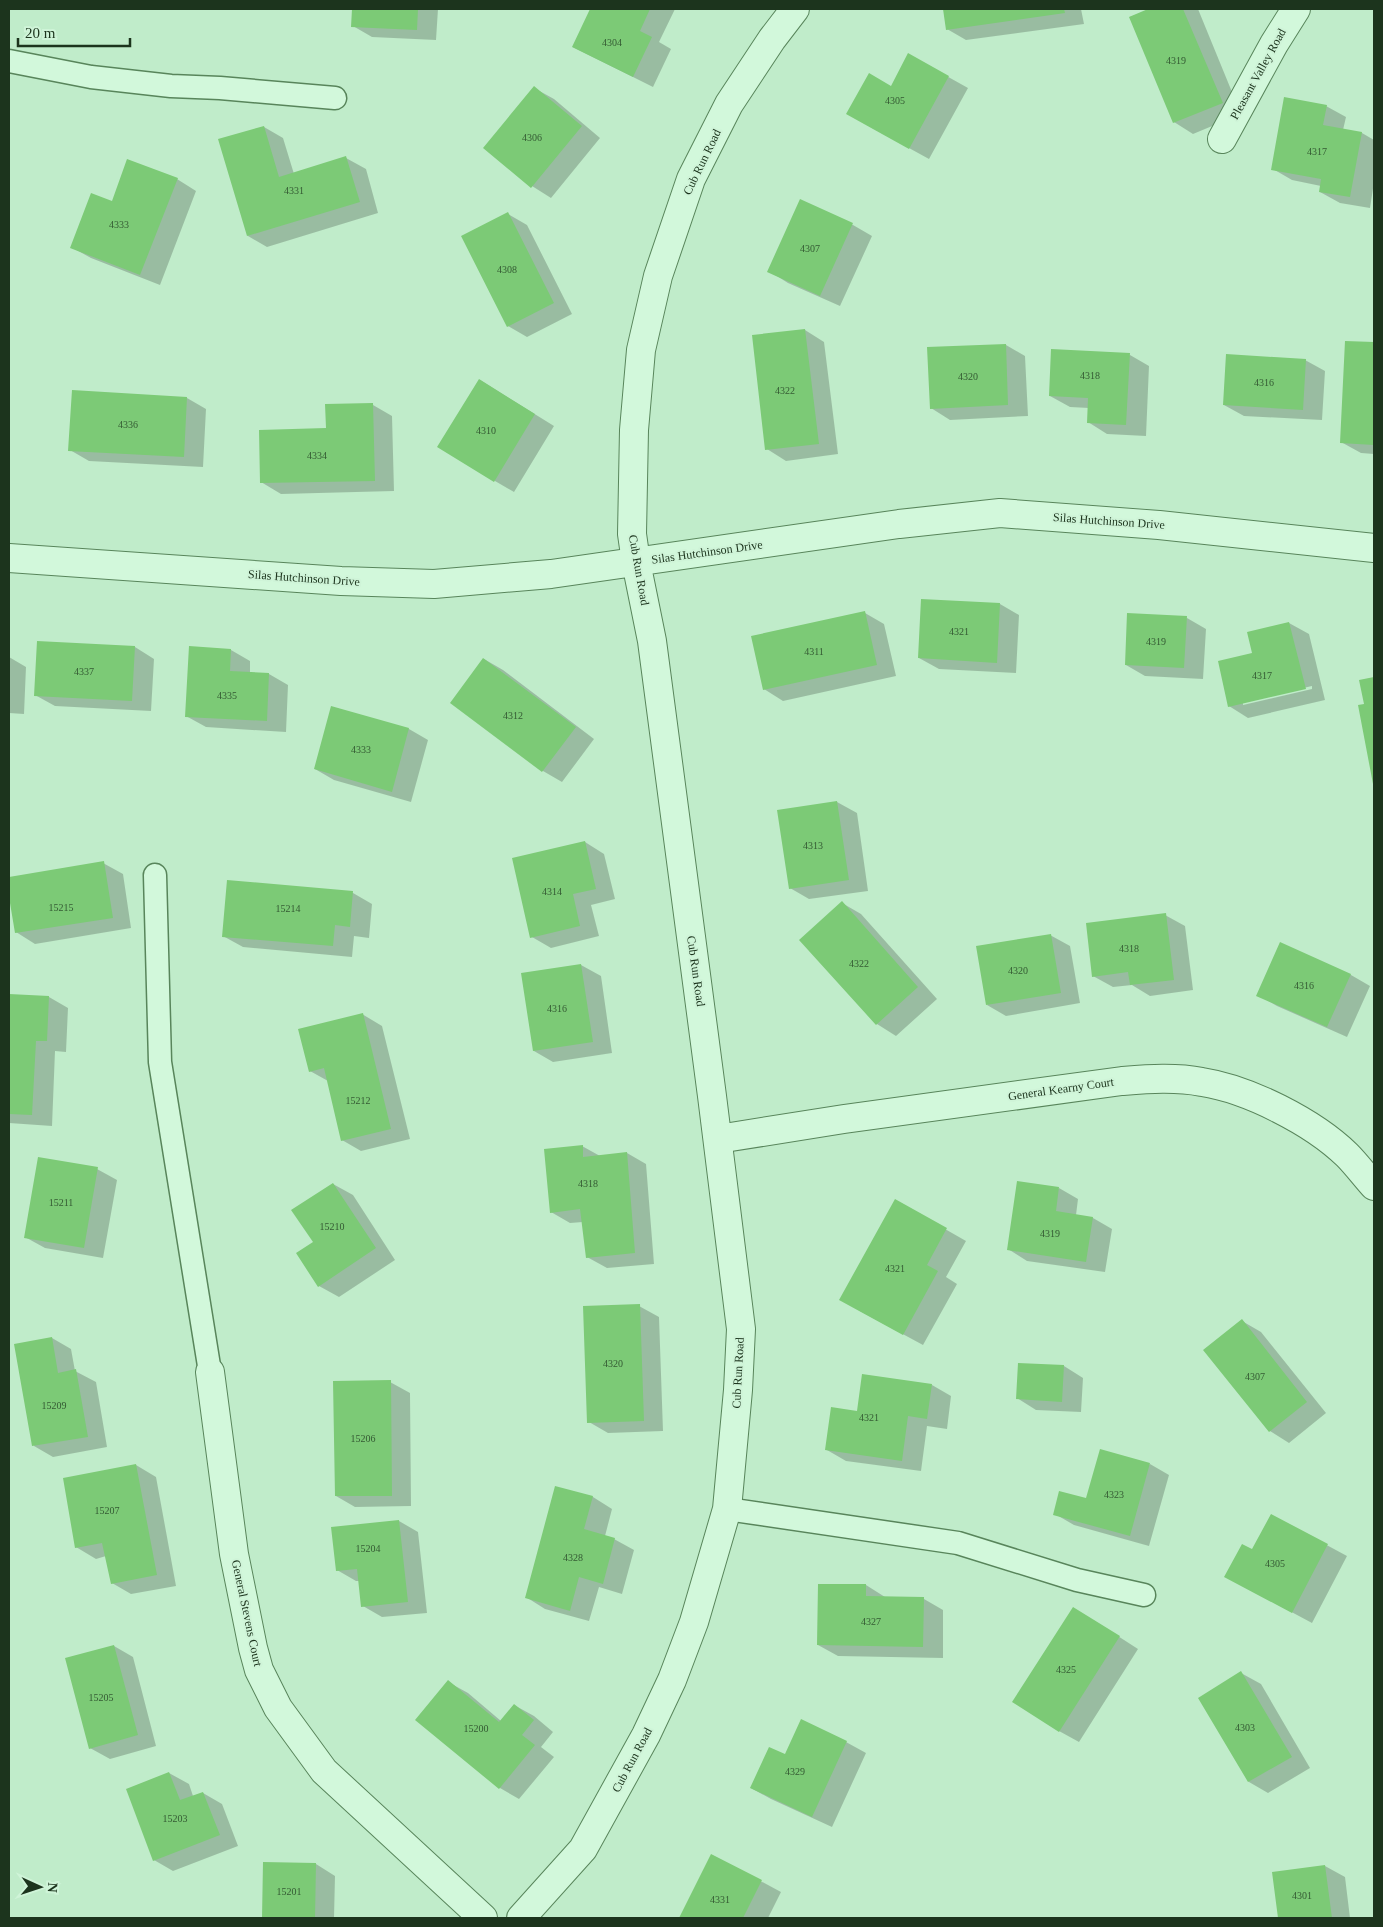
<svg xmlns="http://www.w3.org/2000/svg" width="1383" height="1927" viewBox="0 0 1383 1927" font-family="'Times New Roman',serif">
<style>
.shadow{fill:#0003;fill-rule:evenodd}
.building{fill:#7cca76}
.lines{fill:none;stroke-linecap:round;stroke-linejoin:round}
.lane-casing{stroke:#58855b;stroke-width:25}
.street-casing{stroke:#58855b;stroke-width:30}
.lane{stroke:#d2f8db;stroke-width:22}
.street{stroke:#d2f8db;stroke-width:28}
.labels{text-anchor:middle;stroke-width:4;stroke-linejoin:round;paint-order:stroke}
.number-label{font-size:10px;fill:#345a33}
.street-label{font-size:12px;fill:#1c341d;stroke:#cff4d8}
</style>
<rect width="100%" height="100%" fill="#c0ecca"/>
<path class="shadow" d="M 353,9 L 438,9 L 436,40 L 372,37 L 353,26 Z
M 592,9 L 675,9 L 659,42 L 671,49 L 653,87 L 573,47 Z
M 944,9 L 1081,9 L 1084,24 L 966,40 L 947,29 Z
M 1151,9 L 1198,9 L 1241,114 L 1193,134 L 1174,122 L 1130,17 Z
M 909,55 L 968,88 L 929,159 L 867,125 L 892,87 Z
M 534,88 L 554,99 L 600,138 L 551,198 L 532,186 Z
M 1326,106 L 1346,117 L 1343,130 L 1362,133 L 1374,140 L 1374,182 L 1370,208 L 1340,203 L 1320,192 L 1321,186 L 1292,180 L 1273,169 Z
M 264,127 L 283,138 L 294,174 L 346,158 L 366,169 L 378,213 L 267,247 L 248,236 Z
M 177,179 L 196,191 L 160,285 L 91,258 L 71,247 L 112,202 Z
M 801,201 L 853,225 L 872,236 L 840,306 L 788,283 L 769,271 Z
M 508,214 L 527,225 L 572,314 L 527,337 L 508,326 Z
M 805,330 L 824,342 L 838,454 L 786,461 L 767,449 Z
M 1347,342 L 1374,344 L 1374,454 L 1361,453 L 1341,442 Z
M 1006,345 L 1025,356 L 1028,416 L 950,420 L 931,408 Z
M 1130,355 L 1149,366 L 1146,436 L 1107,434 L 1088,422 L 1089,408 L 1070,407 L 1050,396 Z
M 1305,360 L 1325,371 L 1322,420 L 1244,416 L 1224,405 Z
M 480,380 L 554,426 L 514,492 L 495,481 Z
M 187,398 L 206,409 L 203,467 L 89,461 L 70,450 Z
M 373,405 L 392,416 L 394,491 L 281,494 L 261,482 Z
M 1000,604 L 1019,615 L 1016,673 L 939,669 L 919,658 Z
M 865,613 L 884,624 L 896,676 L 783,701 L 764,689 Z
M 1187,618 L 1206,629 L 1203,679 L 1145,676 L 1126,665 Z
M 1289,623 L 1309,634 L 1325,700 L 1248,718 L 1229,706 L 1253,654 L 1248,633 ZM 1312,686 L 1312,689 L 1243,705 L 1243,702 Z
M 135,647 L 154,659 L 151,711 L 55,706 L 35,695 Z
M 190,648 L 231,650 L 250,661 L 250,673 L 269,674 L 288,685 L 286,732 L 206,727 L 186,716 Z
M 9,657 L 26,667 L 24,714 L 9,713 Z
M 484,659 L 503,670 L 594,739 L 562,782 L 543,771 L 452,703 Z
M 1374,678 L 1374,782 L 1360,706 L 1366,705 L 1361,681 Z
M 332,707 L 409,729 L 428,740 L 411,802 L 334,780 L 315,769 Z
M 837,802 L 857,813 L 868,891 L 809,899 L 790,888 L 779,811 Z
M 585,842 L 604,854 L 615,899 L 591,905 L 599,936 L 551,948 L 532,937 Z
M 103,863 L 123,874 L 131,928 L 35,944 L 16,932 L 9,889 L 9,878 Z
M 228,882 L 353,893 L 372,904 L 369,938 L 354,936 L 352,957 L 243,947 L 223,936 Z
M 842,903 L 861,914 L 937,999 L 896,1036 L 877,1024 L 801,940 Z
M 1165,915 L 1185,926 L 1193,990 L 1150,996 L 1132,985 L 1113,987 L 1093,976 Z
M 1050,935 L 1070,946 L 1080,1003 L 1006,1016 L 987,1005 Z
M 1280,944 L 1351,975 L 1370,986 L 1347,1037 L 1277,1006 L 1258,995 Z
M 581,965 L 601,976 L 612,1053 L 553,1062 L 534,1051 L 523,974 Z
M 9,995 L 49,997 L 68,1008 L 66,1052 L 55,1051 L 52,1126 L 9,1123 Z
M 362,1014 L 382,1026 L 410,1139 L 361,1151 L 342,1140 L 328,1081 L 310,1071 Z
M 582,1146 L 600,1156 L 627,1153 L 646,1164 L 654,1264 L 607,1268 L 587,1257 L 583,1222 L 570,1223 L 551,1212 Z
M 97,1169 L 117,1180 L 103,1258 L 45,1248 L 25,1237 Z
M 333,1184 L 353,1195 L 395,1260 L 339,1297 L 319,1286 L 314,1242 Z
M 1059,1188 L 1078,1199 L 1076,1215 L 1093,1218 L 1112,1229 L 1105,1272 L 1027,1261 L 1008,1249 Z
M 896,1201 L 966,1241 L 946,1277 L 957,1284 L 923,1345 L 860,1311 Z
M 639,1306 L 659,1317 L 663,1431 L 608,1433 L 589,1422 Z
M 1242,1321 L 1261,1332 L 1326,1413 L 1289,1443 L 1270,1431 Z
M 52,1338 L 71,1349 L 75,1371 L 96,1382 L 107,1447 L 53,1457 L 34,1446 Z
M 1064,1366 L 1083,1378 L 1081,1412 L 1036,1410 L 1017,1398 Z
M 390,1382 L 410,1393 L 411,1506 L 355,1507 L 336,1496 Z
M 932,1385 L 951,1396 L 947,1429 L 927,1426 L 921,1471 L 846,1461 L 827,1450 L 858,1412 Z
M 1150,1464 L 1169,1475 L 1149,1546 L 1074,1525 L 1055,1514 L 1087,1500 Z
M 136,1465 L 156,1477 L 176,1586 L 131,1594 L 112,1583 L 106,1556 L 96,1559 L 76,1547 Z
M 556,1488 L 593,1497 L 612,1509 L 605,1536 L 614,1539 L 634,1550 L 622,1594 L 599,1587 L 589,1621 L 545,1609 L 526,1597 Z
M 1271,1515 L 1347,1556 L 1312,1623 L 1245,1587 L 1253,1551 Z
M 399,1521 L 418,1532 L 427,1613 L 382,1617 L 363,1606 L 360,1581 L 356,1581 L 337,1570 Z
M 866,1585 L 885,1597 L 924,1599 L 943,1610 L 943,1658 L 838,1656 L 818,1645 Z
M 1093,1620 L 1138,1649 L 1079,1742 L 1059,1731 Z
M 114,1646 L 133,1657 L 156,1746 L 110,1759 L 90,1748 Z
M 1241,1673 L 1261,1684 L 1310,1768 L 1268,1793 L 1249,1782 L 1199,1698 Z
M 448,1682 L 468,1693 L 501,1721 L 514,1705 L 534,1716 L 553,1732 L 541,1747 L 554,1757 L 519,1799 L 500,1788 Z
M 846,1742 L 866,1753 L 832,1827 L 771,1799 L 751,1788 L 786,1756 Z
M 169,1773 L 189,1784 L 193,1796 L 203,1793 L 222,1804 L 238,1846 L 173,1871 L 154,1860 Z
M 712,1855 L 781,1892 L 768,1918 L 680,1918 Z
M 264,1863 L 316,1864 L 335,1876 L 334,1918 L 263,1918 Z
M 1325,1866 L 1345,1877 L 1350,1918 L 1279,1918 L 1273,1873 Z"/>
<path class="building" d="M 352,9 L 418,9 L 417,30 L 351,27 Z
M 590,9 L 650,9 L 640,31 L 652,37 L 633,77 L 572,47 Z
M 943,9 L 1064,9 L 1065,13 L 946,30 Z
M 1148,9 L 1183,9 L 1223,103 L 1173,123 L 1129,17 Z
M 908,53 L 949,76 L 909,149 L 846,114 L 869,73 L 891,86 Z
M 534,86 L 582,126 L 531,188 L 483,148 Z
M 1284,97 L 1327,105 L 1323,125 L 1362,132 L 1350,197 L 1319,192 L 1321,179 L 1271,170 Z
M 264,126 L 279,177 L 346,156 L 360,202 L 247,236 L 218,139 Z
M 127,159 L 178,178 L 140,275 L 70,248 L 91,193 L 112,201 Z
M 800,199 L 853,223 L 820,296 L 767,272 Z
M 508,212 L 554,303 L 507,327 L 461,236 Z
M 805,329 L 819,444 L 765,450 L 752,335 Z
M 1345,341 L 1374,342 L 1374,445 L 1340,443 Z
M 1006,344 L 1008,405 L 930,409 L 927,347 Z
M 1051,349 L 1130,353 L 1126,425 L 1087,423 L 1088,398 L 1049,396 Z
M 1226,354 L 1306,359 L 1303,410 L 1223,405 Z
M 479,379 L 535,414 L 494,482 L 437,447 Z
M 72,390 L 187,397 L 184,457 L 68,451 Z
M 373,403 L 375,481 L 260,483 L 259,430 L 326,428 L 325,404 Z
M 921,599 L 1000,603 L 997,663 L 918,658 Z
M 865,611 L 877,665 L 763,690 L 751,636 Z
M 1127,613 L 1187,616 L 1184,668 L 1125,665 Z
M 1289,622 L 1306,689 L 1228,707 L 1218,661 L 1252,653 L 1247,632 Z
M 37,641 L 135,646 L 132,701 L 34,696 Z
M 189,646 L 231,649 L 230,671 L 269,673 L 267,721 L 185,717 Z
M 483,658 L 576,727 L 542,772 L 450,703 Z
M 1374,677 L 1374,784 L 1373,784 L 1358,705 L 1364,704 L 1359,680 Z
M 331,706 L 409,728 L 392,792 L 314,769 Z
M 837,801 L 849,880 L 789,889 L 777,810 Z
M 585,841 L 596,889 L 573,894 L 580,926 L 530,938 L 512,858 Z
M 104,861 L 113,918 L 15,933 L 9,897 L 9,877 Z
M 227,880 L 353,891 L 350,927 L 335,925 L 333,946 L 222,937 Z
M 842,901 L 918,987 L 876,1025 L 799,940 Z
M 1166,913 L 1174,980 L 1130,985 L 1128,972 L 1092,977 L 1086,923 Z
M 1051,934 L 1061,993 L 986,1005 L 976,946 Z
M 1280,942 L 1351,974 L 1327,1027 L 1256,996 Z
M 581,964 L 593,1042 L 533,1051 L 521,973 Z
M 9,994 L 49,996 L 47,1041 L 36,1041 L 32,1115 L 9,1114 Z
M 363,1013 L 391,1129 L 341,1141 L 324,1068 L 309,1072 L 298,1029 Z
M 583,1145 L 583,1157 L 627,1152 L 635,1253 L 586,1258 L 580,1209 L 550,1213 L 544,1149 Z
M 38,1157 L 98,1167 L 84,1248 L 24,1238 Z
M 1017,1181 L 1059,1187 L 1056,1211 L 1093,1217 L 1086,1262 L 1007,1250 Z
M 333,1183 L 376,1248 L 318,1287 L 296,1253 L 313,1242 L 291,1210 Z
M 895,1199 L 947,1228 L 927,1265 L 938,1271 L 903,1335 L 839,1300 Z
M 640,1304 L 644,1421 L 587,1423 L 583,1306 Z
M 1242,1319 L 1307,1402 L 1269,1432 L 1203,1350 Z
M 52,1337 L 58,1373 L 76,1369 L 88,1437 L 32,1446 L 14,1344 Z
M 1018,1363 L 1064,1365 L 1062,1402 L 1016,1399 Z
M 862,1374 L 932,1384 L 927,1419 L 908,1416 L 902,1461 L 825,1450 L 831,1407 L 857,1411 Z
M 391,1380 L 392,1496 L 335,1496 L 333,1381 Z
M 1100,1449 L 1150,1463 L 1130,1536 L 1053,1515 L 1059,1491 L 1086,1498 Z
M 136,1464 L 157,1575 L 111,1584 L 102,1543 L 75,1548 L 63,1478 Z
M 555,1486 L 593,1496 L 584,1529 L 615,1538 L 603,1584 L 579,1577 L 570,1611 L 525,1598 Z
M 1271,1514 L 1328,1544 L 1292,1613 L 1224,1577 L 1242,1544 L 1252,1549 Z
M 399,1520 L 408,1602 L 361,1607 L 357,1569 L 336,1571 L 331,1527 Z
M 818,1584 L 866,1584 L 866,1596 L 924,1597 L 923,1647 L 817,1645 Z
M 1073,1607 L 1120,1636 L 1059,1732 L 1012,1702 Z
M 114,1645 L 138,1735 L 89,1749 L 65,1658 Z
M 1241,1671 L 1292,1757 L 1248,1782 L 1198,1698 Z
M 448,1680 L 499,1722 L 514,1704 L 534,1720 L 522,1735 L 535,1745 L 499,1789 L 415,1720 Z
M 801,1719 L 847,1741 L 812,1817 L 750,1788 L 769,1747 L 785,1754 Z
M 169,1772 L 180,1800 L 203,1792 L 220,1835 L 153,1861 L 126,1789 Z
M 711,1854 L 762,1880 L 743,1918 L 679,1918 Z
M 263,1862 L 316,1863 L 315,1918 L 262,1918 Z
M 1325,1865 L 1332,1918 L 1278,1918 L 1272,1872 Z"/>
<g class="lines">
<defs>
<path id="lane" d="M 9,61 L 91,77 L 171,86 L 220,88 L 335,98
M 155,875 L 160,1062 L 210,1372
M 727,1509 L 958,1543 L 1077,1580 L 1144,1595"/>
<path id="street" d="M 1222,139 L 1274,44 L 1296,9
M 9,558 L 341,581 L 434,584 L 551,574 L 899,524 L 1000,513 L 1159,525 L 1374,548
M 718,1139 L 844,1119 L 1122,1081 C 1149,1079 1175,1077 1202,1082 C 1248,1089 1313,1122 1347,1155 C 1356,1164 1365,1176 1374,1186
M 210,1372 L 234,1554 L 253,1648 L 259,1670 L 278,1708 L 324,1771 L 483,1918
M 521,1918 L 583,1849 L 646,1735 L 672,1680 L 694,1622 L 727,1509 L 738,1390 L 741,1329 L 712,1096 L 652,641 L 636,562 L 632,534 L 634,430 L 641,350 L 658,276 L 691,179 L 729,104 L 772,39 L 795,9"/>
</defs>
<use href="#lane" class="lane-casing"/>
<use href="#street" class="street-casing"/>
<use href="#lane" class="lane"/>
<use href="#street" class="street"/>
</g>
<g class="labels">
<g class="number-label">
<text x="612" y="46">4304</text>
<text x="1176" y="64">4319</text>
<text x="895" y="104">4305</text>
<text x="532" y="141">4306</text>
<text x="1317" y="155">4317</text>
<text x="294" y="194">4331</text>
<text x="119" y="228">4333</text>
<text x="810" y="252">4307</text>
<text x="507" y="273">4308</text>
<text x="1090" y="379">4318</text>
<text x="968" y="380">4320</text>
<text x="1264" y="386">4316</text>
<text x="785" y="394">4322</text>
<text x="128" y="428">4336</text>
<text x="486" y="434">4310</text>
<text x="317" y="459">4334</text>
<text x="959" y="635">4321</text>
<text x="1156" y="645">4319</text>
<text x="814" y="655">4311</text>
<text x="84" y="675">4337</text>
<text x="1262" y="679">4317</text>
<text x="227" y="699">4335</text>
<text x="513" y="719">4312</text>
<text x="361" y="753">4333</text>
<text x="813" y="849">4313</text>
<text x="552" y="895">4314</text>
<text x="61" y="911">15215</text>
<text x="288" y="912">15214</text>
<text x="1129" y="952">4318</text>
<text x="859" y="967">4322</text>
<text x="1018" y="974">4320</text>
<text x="1304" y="989">4316</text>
<text x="557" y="1012">4316</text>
<text x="358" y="1104">15212</text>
<text x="588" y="1187">4318</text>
<text x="61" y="1206">15211</text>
<text x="332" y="1230">15210</text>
<text x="1050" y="1237">4319</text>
<text x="895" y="1272">4321</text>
<text x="613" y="1367">4320</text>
<text x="1255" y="1380">4307</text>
<text x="54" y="1409">15209</text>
<text x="869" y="1421">4321</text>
<text x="363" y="1442">15206</text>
<text x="1114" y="1498">4323</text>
<text x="107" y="1514">15207</text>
<text x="368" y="1552">15204</text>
<text x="573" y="1561">4328</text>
<text x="1275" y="1567">4305</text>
<text x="871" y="1625">4327</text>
<text x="1066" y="1673">4325</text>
<text x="101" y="1701">15205</text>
<text x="1245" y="1731">4303</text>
<text x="476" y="1732">15200</text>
<text x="795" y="1775">4329</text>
<text x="175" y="1822">15203</text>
<text x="289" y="1895">15201</text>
<text x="1302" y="1899">4301</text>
<text x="720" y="1903">4331</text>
</g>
<g class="street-label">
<text transform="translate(1258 74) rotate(-61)" y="4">Pleasant Valley Road</text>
<text transform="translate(702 162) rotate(-64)" y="4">Cub Run Road</text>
<text transform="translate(1109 521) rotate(4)" y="4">Silas Hutchinson Drive</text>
<text transform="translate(707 552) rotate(-8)" y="4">Silas Hutchinson Drive</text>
<text transform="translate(639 570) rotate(80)" y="4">Cub Run Road</text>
<text transform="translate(304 578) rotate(4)" y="4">Silas Hutchinson Drive</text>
<text transform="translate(696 971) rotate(82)" y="4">Cub Run Road</text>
<text transform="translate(1061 1089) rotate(-8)" y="4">General Kearny Court</text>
<text transform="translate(738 1373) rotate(-87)" y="4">Cub Run Road</text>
<text transform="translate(247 1613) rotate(78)" y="4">General Stevens Court</text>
<text transform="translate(632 1760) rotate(-62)" y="4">Cub Run Road</text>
</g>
</g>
<rect width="1383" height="1927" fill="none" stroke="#1c341d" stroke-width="20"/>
<g transform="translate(40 1887) rotate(93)" stroke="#cff4d8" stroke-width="4" paint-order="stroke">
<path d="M0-4L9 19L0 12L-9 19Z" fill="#1c341d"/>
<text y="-8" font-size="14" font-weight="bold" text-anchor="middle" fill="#1c341d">N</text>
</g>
<path d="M18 38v8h112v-8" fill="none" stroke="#1c341d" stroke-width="2.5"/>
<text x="25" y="38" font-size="15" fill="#1c341d" stroke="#cff4d8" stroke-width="4" paint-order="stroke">20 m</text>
</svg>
